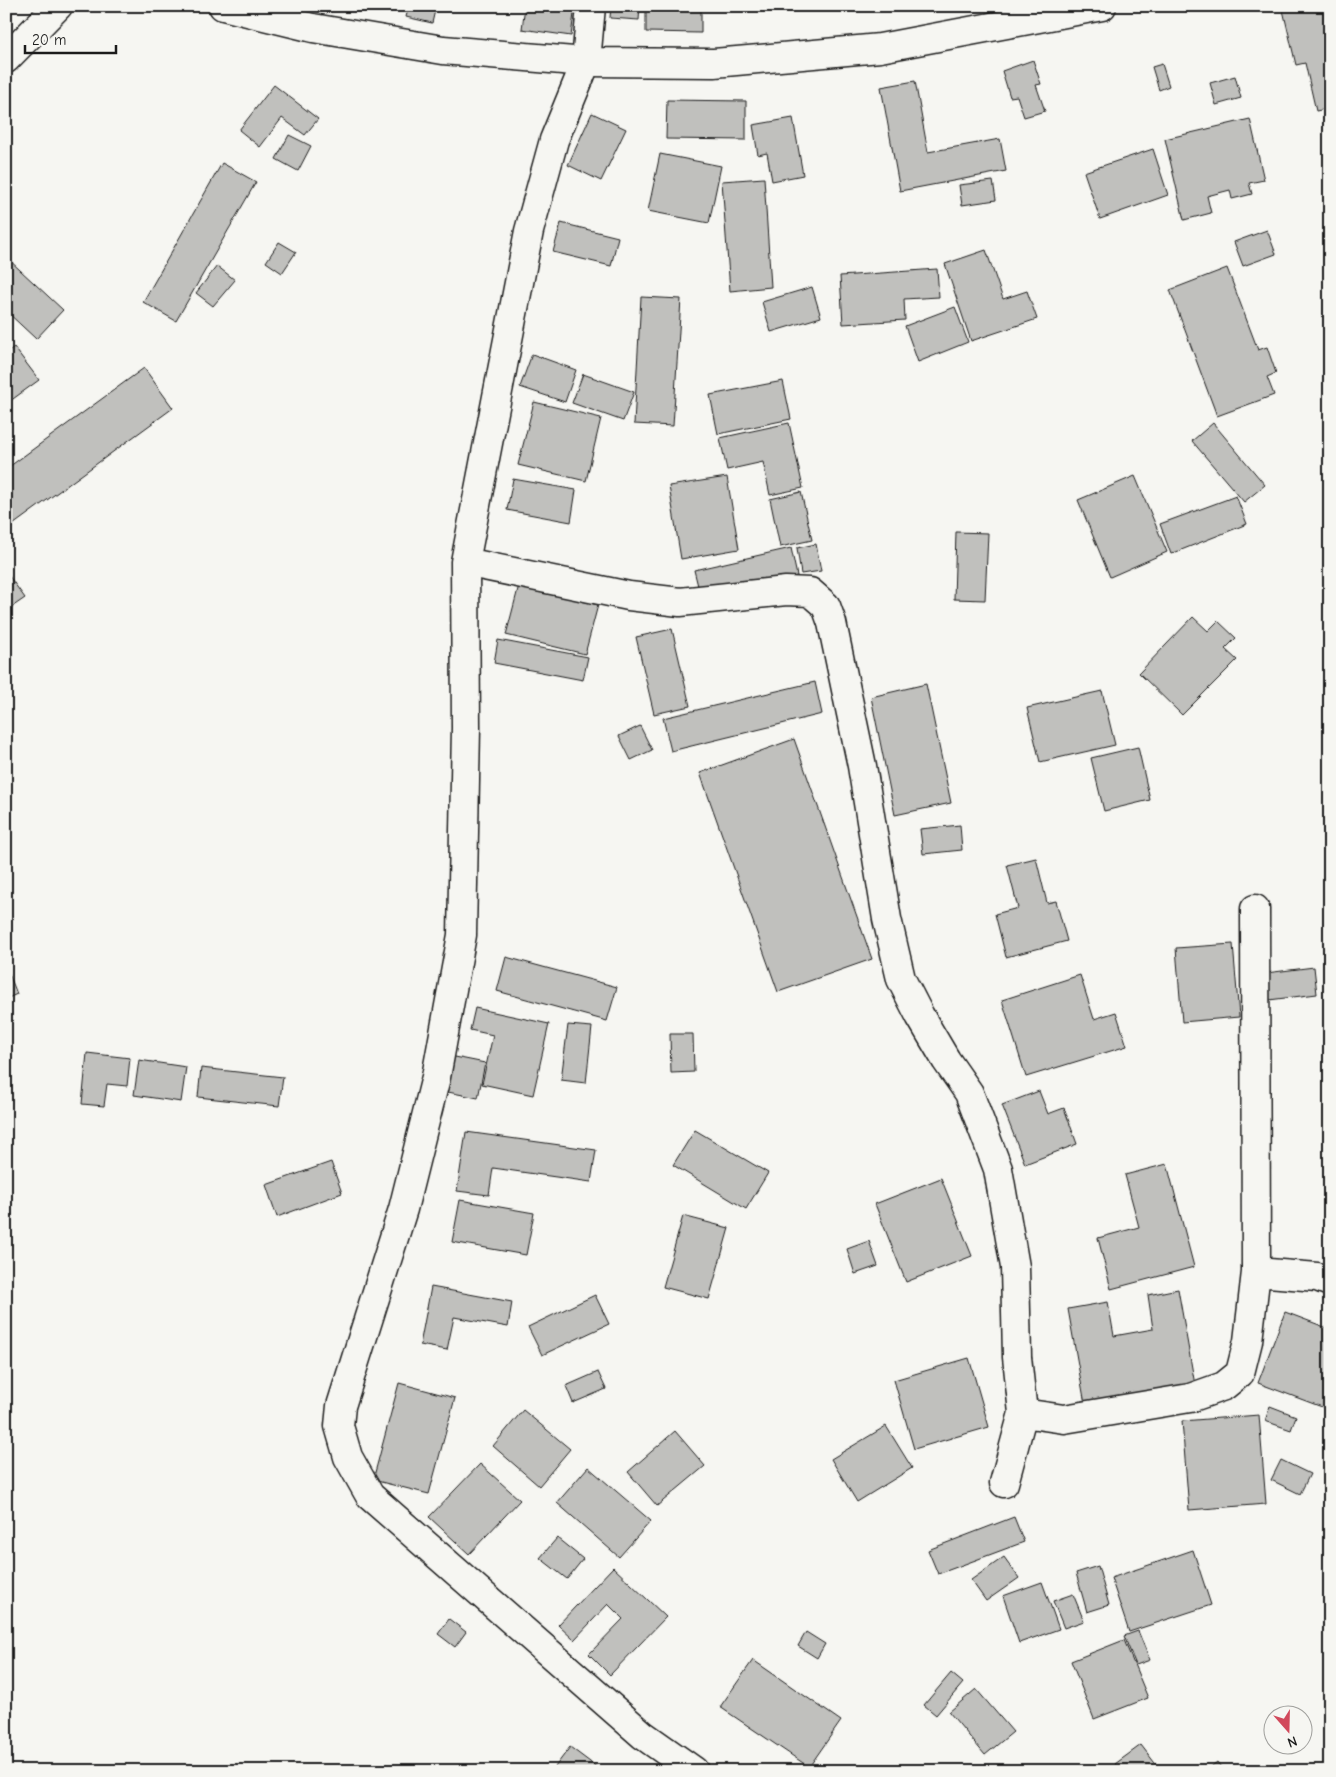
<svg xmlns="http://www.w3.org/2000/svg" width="1336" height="1777" viewBox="0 0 1336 1777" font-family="'Comic Neue',sans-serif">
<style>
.building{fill:#c0c0bd;stroke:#1c1c1c}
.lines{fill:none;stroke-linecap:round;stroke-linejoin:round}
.minor-casing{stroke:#1c1c1c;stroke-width:31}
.major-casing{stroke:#1c1c1c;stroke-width:31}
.minor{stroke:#f6f6f2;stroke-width:28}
.major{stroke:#f6f6f2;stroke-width:28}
</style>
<rect width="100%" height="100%" fill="#f6f6f2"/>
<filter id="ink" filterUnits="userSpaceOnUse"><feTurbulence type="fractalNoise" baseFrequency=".02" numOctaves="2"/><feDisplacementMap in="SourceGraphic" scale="10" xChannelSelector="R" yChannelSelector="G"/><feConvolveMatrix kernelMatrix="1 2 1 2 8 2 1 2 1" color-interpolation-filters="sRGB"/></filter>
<g filter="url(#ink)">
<path class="building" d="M 409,6 L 436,6 L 432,23 L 406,17 Z
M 525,6 L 575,6 L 571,36 L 522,29 Z
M 611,6 L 640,6 L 639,20 L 610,18 Z
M 646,6 L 701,6 L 701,33 L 646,32 Z
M 787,6 L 831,6 L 830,9 Z
M 1300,6 L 1330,6 L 1330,108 L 1316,111 L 1305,63 L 1296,65 L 1283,10 Z
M 1033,60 L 1041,84 L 1036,85 L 1045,111 L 1024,117 L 1017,96 L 1010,97 L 1002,71 Z
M 1162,64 L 1169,86 L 1159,90 L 1152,67 Z
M 1235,76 L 1241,98 L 1216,105 L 1210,83 Z
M 915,81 L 928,152 L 1000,139 L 1006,171 L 900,191 L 881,87 Z
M 274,85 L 318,119 L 305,135 L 282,118 L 260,147 L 239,130 Z
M 667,100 L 746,101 L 746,140 L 666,139 Z
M 592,113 L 626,129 L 601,181 L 568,165 Z
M 793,118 L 803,175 L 772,181 L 767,153 L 758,155 L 753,125 Z
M 1250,119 L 1264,180 L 1249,183 L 1252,194 L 1232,199 L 1230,190 L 1207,196 L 1211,213 L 1184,220 L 1165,139 Z
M 289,135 L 311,146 L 298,171 L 276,159 Z
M 1153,149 L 1168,195 L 1100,219 L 1084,172 Z
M 660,154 L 721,166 L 709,223 L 648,211 Z
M 222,163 L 256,182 L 176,321 L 143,302 Z
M 764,178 L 771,287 L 730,291 L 722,181 Z
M 993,181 L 996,200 L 962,205 L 959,185 Z
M 561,223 L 618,237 L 611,266 L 553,252 Z
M 1267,230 L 1276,254 L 1243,266 L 1234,242 Z
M 279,242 L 296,252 L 282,273 L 266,262 Z
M 986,250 L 1003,299 L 1027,291 L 1037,319 L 971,341 L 945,264 Z
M 6,257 L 63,310 L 36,339 L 6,311 Z
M 217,266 L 235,280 L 213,306 L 196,293 Z
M 1227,268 L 1258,350 L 1267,347 L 1276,373 L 1267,377 L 1274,395 L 1217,416 L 1170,290 Z
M 937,269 L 939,297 L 904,299 L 905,320 L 843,324 L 840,276 Z
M 812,287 L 821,317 L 771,332 L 762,302 Z
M 641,297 L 681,299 L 673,426 L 634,424 Z
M 955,307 L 968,342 L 918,362 L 905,326 Z
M 14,347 L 39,380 L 6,404 L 6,353 Z
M 532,354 L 576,370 L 565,402 L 520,387 Z
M 144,368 L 173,408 L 6,530 L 6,469 Z
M 583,374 L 634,392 L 623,421 L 572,403 Z
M 783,381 L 791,419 L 718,434 L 710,395 Z
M 534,402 L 601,418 L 586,481 L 518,465 Z
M 789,423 L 803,488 L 770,495 L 763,462 L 727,470 L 720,438 Z
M 1213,423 L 1265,485 L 1244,502 L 1192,441 Z
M 1135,476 L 1167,552 L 1110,577 L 1078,500 Z
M 727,477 L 739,549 L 681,559 L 669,486 Z
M 513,479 L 576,490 L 571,522 L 507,510 Z
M 801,492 L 812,540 L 780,547 L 770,499 Z
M 1236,496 L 1247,524 L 1171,554 L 1160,524 Z
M 956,532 L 988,533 L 985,600 L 954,599 Z
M 816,544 L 821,571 L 801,574 L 797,548 Z
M 791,548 L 797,576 L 701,598 L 694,570 Z
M 6,572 L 25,598 L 6,611 Z
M 519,585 L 598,605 L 585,654 L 506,635 Z
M 1193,617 L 1208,631 L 1218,621 L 1236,638 L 1225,649 L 1237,660 L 1182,715 L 1139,673 Z
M 672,629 L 690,706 L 654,714 L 636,637 Z
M 498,640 L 588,657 L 583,680 L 494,663 Z
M 815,682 L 822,714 L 671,751 L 663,718 Z
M 926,684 L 951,803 L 895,815 L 871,697 Z
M 1102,691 L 1115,745 L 1040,762 L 1027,708 Z
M 640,726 L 652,750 L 631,760 L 619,736 Z
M 794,739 L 872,959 L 778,992 L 700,773 Z
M 1138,747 L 1150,800 L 1104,811 L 1091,758 Z
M 960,825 L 962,850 L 923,854 L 920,829 Z
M 1036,858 L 1047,903 L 1056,901 L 1067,941 L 1006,957 L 995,914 L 1018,908 L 1007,865 Z
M 1233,944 L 1239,1017 L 1182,1022 L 1176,948 Z
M 506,957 L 617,987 L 607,1021 L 497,991 Z
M 6,966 L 17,994 L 6,999 Z
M 1314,967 L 1317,994 L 1269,1000 L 1266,973 Z
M 1080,975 L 1094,1019 L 1116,1012 L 1127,1046 L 1026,1077 L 1002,1000 Z
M 475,1008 L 549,1024 L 533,1095 L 482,1084 L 493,1035 L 470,1030 Z
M 568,1025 L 592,1027 L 586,1083 L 561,1080 Z
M 670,1034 L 693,1034 L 694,1072 L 671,1073 Z
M 87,1053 L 130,1058 L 127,1086 L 107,1084 L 104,1106 L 82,1104 Z
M 450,1056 L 485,1063 L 478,1098 L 443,1091 Z
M 139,1060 L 186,1067 L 181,1102 L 134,1095 Z
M 201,1068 L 283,1077 L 279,1106 L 198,1097 Z
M 1039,1091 L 1048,1114 L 1064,1108 L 1077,1144 L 1025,1164 L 1002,1105 Z
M 695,1130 L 768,1173 L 746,1209 L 673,1165 Z
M 466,1132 L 596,1150 L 591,1182 L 493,1168 L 489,1195 L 457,1191 Z
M 331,1162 L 342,1193 L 277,1217 L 266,1185 Z
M 1167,1164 L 1194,1267 L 1111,1289 L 1098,1238 L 1139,1227 L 1125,1175 Z
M 941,1178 L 972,1256 L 906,1282 L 875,1204 Z
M 460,1200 L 534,1213 L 526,1255 L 452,1242 Z
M 683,1216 L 729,1228 L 709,1299 L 663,1287 Z
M 869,1241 L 878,1266 L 855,1274 L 847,1249 Z
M 431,1287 L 512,1302 L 508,1327 L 454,1317 L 447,1350 L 420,1345 Z
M 1178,1289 L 1195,1385 L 1085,1404 L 1068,1309 L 1108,1302 L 1114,1336 L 1153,1329 L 1148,1295 Z
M 595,1295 L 609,1324 L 542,1355 L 528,1327 Z
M 1285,1312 L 1330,1329 L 1330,1410 L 1258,1383 Z
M 969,1358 L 989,1427 L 914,1449 L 894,1380 Z
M 598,1372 L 606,1389 L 573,1403 L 566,1386 Z
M 399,1383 L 455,1398 L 429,1494 L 373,1480 Z
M 1270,1406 L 1296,1416 L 1291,1430 L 1265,1421 Z
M 523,1410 L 570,1449 L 539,1486 L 493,1446 Z
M 1259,1415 L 1266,1504 L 1189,1510 L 1182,1421 Z
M 886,1426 L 912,1468 L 857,1502 L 831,1459 Z
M 675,1431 L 705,1466 L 657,1506 L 628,1472 Z
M 1281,1460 L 1310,1474 L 1300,1494 L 1271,1480 Z
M 480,1464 L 520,1500 L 469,1554 L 429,1517 Z
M 588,1467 L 651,1521 L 619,1557 L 557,1503 Z
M 1014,1517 L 1024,1542 L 938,1574 L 928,1550 Z
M 557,1538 L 583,1559 L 567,1579 L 540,1558 Z
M 1193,1550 L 1211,1605 L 1129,1632 L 1111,1578 Z
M 1004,1557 L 1019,1578 L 986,1601 L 971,1580 Z
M 1098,1566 L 1109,1605 L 1087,1612 L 1076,1573 Z
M 613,1567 L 666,1617 L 610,1675 L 589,1654 L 623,1619 L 608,1604 L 574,1640 L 558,1625 Z
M 1042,1582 L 1059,1629 L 1019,1643 L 1003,1596 Z
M 1073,1594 L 1084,1621 L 1064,1628 L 1053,1601 Z
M 449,1619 L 466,1632 L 455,1647 L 438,1634 Z
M 1138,1631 L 1150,1660 L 1136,1665 L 1124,1636 Z
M 806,1632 L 825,1644 L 817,1658 L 798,1646 Z
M 1124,1640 L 1148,1698 L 1094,1719 L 1071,1661 Z
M 753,1660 L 841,1721 L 809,1767 L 720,1707 Z
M 951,1673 L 963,1683 L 936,1715 L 924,1705 Z
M 976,1689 L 1013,1732 L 985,1755 L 949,1712 Z
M 1141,1745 L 1161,1771 L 1120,1771 L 1115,1764 Z
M 570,1747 L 602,1771 L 552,1771 Z
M 1217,1762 L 1224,1771 L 1206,1771 Z"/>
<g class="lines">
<defs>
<path id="minor" d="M 591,6 L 586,62 L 554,140 L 529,231 L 465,562 L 466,728 L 462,935 L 436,1077 L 403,1209 L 341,1406 L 339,1426 L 348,1457 L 370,1496 L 643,1735 L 694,1771
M 6,59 L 58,6
M 465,562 L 629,596 L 680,602 L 786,591 L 810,592 L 826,606 L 832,623 L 862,766 L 887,919 L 901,979 L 920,1016 L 946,1060 L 969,1093 L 998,1169 L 1015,1267 L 1017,1357 L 1023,1413 L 1004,1483
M 1256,1272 L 1317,1277 L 1330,1282
M 1023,1413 L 1064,1419 L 1190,1398 L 1224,1386 L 1240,1373 L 1248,1341 L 1256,1272 L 1255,909"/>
<path id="major" d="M 223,6 L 313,28 L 443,50 L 586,62 L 714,63 L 880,48 L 1102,6"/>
</defs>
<use href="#minor" class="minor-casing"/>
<use href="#major" class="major-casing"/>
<use href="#minor" class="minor"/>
<use href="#major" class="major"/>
</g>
</g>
<rect width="1336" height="1777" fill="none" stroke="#f6f6f2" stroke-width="25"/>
<rect x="12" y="12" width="1311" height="1752" fill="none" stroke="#1c1c1c" stroke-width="2" filter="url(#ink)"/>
<g transform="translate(1288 1730) rotate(160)"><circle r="24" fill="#f6f6f2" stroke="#9f9f9c"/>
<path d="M0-4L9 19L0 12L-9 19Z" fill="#d1495b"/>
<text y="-8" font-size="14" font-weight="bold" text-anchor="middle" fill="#1c1c1c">N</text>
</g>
<path d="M25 45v8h91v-8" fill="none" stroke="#1c1c1c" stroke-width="2.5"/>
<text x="32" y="45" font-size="15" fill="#1c1c1c" stroke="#f6f6f2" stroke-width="4" paint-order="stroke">20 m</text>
</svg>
